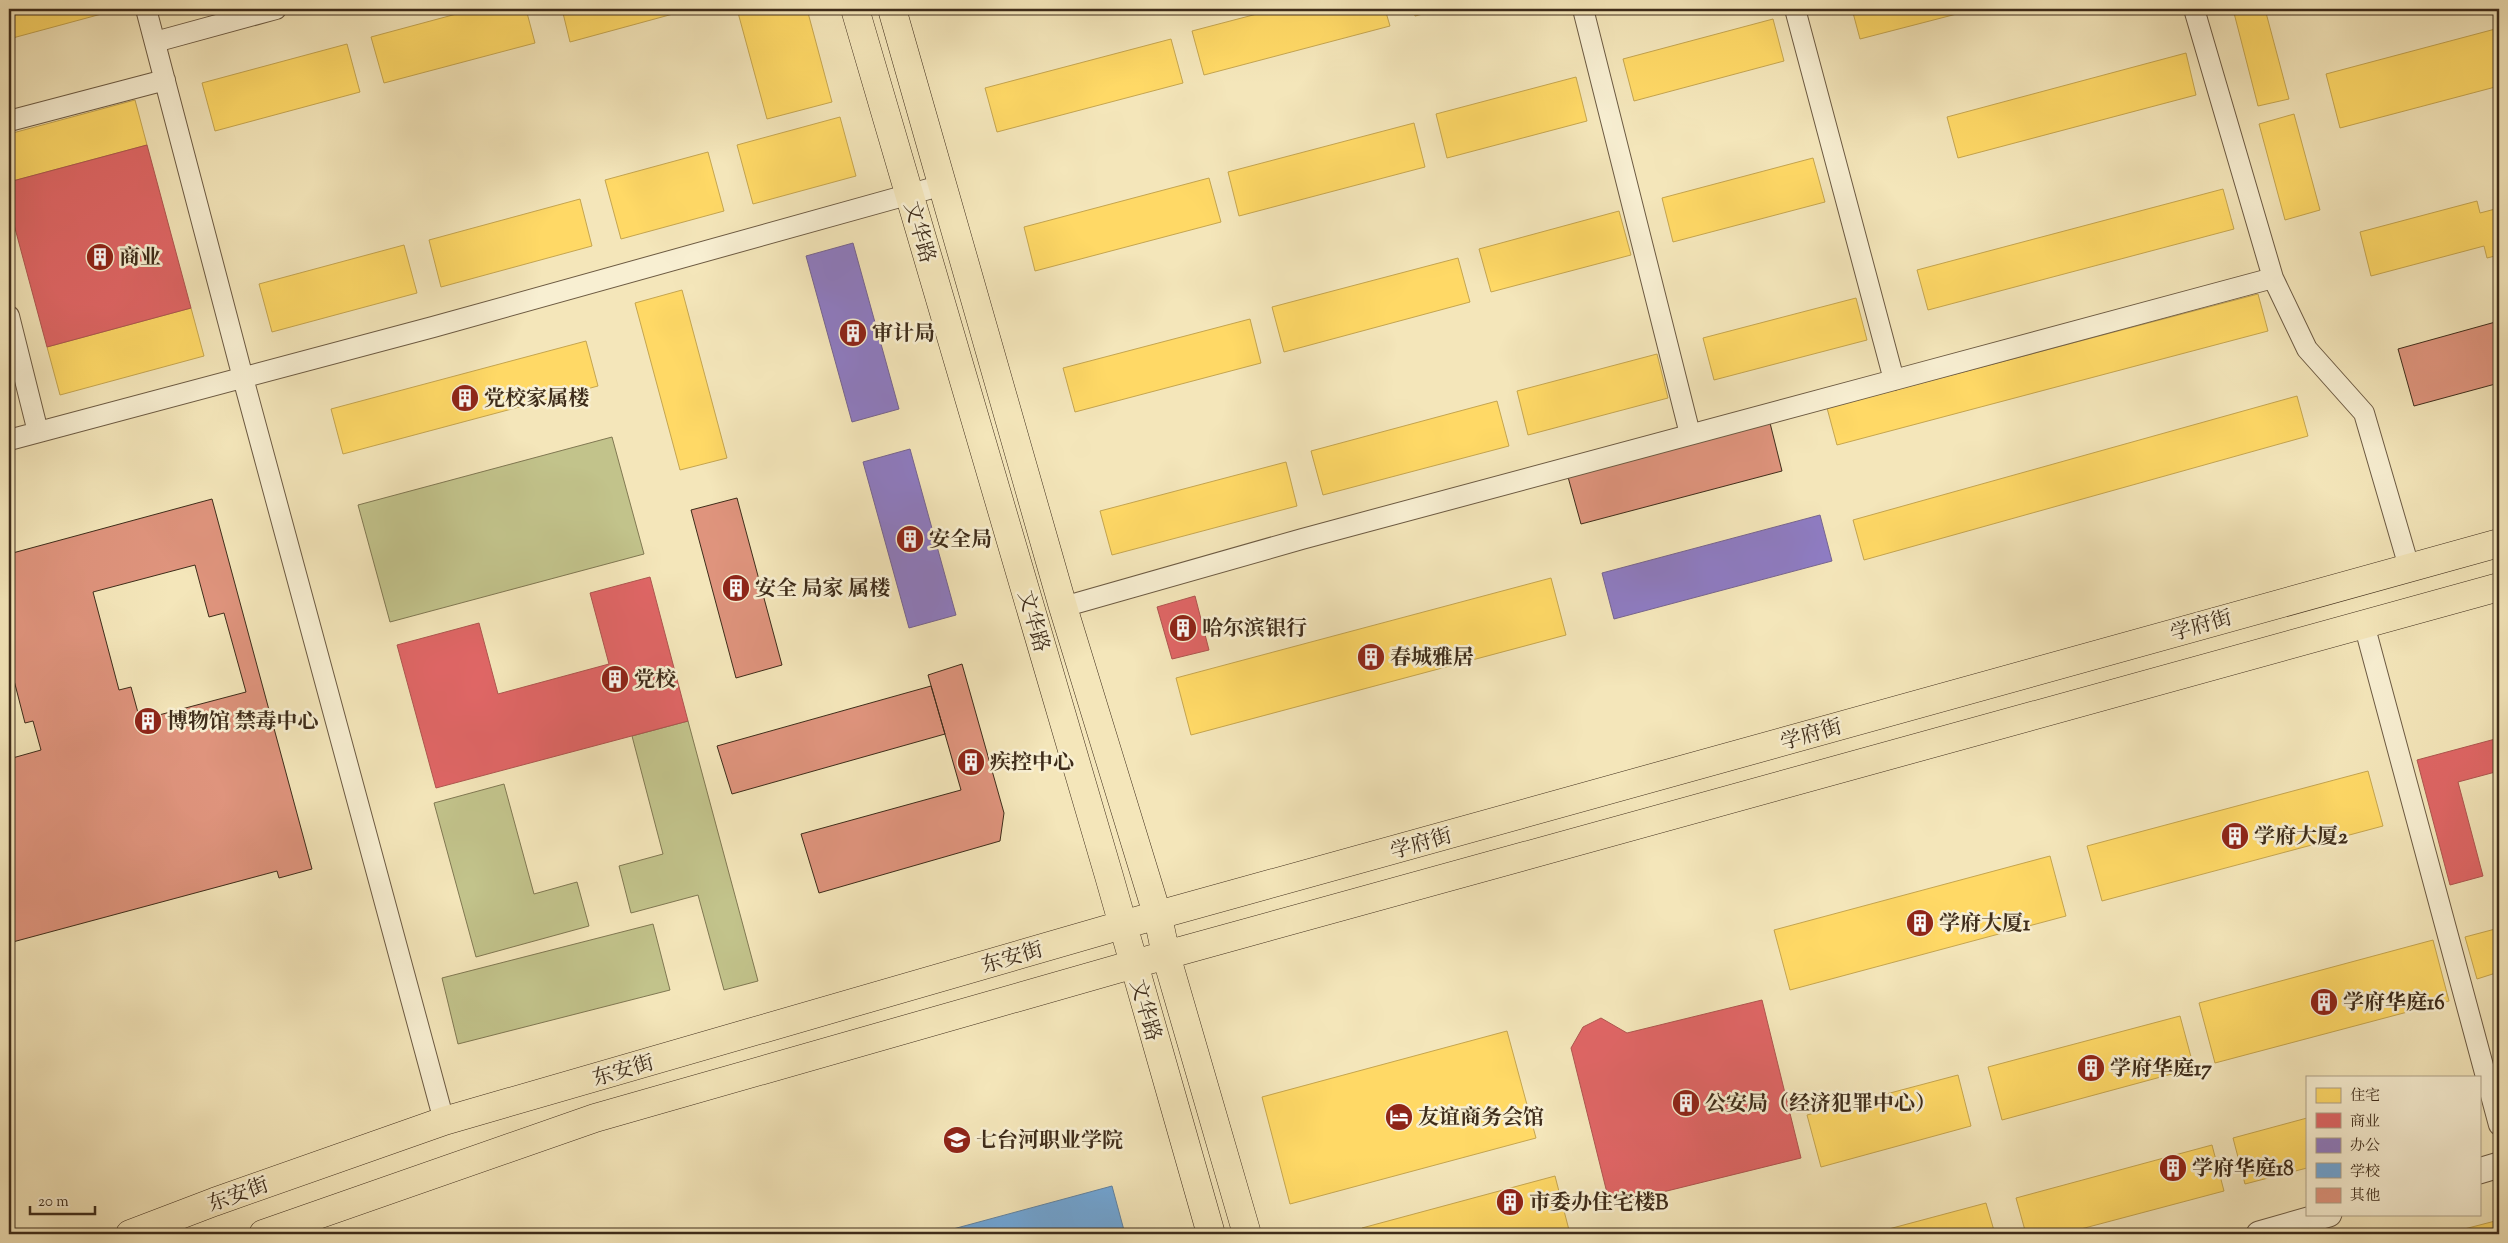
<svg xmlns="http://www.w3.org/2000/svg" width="2508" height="1243" viewBox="0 0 2508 1243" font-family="'Sorts Mill Goudy','Noto Serif SC',serif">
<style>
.green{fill:#c2c38b;stroke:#807852}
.homes{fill:#ffd966;stroke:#c5a54f}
.shops{fill:#e06666;stroke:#af554f}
.offices{fill:#8e7cc3;stroke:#766490}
.schools{fill:#6fa8dc;stroke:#6083a2}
.building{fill:#df947d;stroke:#3e2c1a;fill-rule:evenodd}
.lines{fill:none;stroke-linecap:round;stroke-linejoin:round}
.minor-casing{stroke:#6c5a42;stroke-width:22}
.tertiary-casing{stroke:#6c5a42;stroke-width:27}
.primary-casing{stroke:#3e2c1a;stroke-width:29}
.minor{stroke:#f8efd2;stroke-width:20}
.tertiary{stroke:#f8efd2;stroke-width:25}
.primary{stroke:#f4e6ba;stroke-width:28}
.labels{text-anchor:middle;stroke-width:5;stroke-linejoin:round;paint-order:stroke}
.street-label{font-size:21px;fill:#3e2c1a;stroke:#f8efd2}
.poi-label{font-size:21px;font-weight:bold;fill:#3e2c1a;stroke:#f8efd2;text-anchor:start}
</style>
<rect width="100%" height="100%" fill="#f4e6ba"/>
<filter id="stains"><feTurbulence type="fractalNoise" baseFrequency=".004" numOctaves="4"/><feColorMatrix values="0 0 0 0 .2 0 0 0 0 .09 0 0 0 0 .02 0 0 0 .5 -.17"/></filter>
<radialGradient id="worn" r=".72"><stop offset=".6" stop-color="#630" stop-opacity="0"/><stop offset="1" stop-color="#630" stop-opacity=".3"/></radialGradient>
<path class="green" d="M 612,437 L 644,554 L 390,622 L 358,505 Z
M 688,721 L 758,981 L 724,990 L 698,895 L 631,913 L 619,866 L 663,854 L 632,736 Z
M 504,784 L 534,894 L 577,882 L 589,926 L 476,957 L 434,803 Z
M 653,924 L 670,990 L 458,1044 L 442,978 Z"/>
<path class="homes" d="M 9,9 L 120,9 L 9,39 Z
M 475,9 L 526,9 L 535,43 L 384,83 L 371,37 Z
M 562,9 L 672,9 L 673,14 L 570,42 Z
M 737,9 L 807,9 L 832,102 L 767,119 Z
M 1276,9 L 1385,9 L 1390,26 L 1204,75 L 1192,31 Z
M 1413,9 L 1443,9 L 1415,16 Z
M 1852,9 L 1976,9 L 1860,39 Z
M 2249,9 L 2265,9 L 2289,99 L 2258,106 L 2234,13 Z
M 1773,19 L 1784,61 L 1634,101 L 1623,59 Z
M 2499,28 L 2499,86 L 2340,128 L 2326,74 Z
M 1171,39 L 1183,83 L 997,132 L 985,88 Z
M 347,44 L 360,92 L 215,131 L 202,83 Z
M 2186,53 L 2196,95 L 1958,158 L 1947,117 Z
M 1576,77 L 1587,121 L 1447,158 L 1436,114 Z
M 135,100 L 147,145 L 9,182 L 9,134 Z
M 2294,114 L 2320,210 L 2285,220 L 2259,124 Z
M 840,117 L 856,176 L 753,204 L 737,145 Z
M 1414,123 L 1425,167 L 1239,216 L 1228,172 Z
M 708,152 L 724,211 L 621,239 L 605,180 Z
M 1813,158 L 1825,202 L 1673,242 L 1662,198 Z
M 1209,178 L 1221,222 L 1035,271 L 1024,227 Z
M 2223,189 L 2234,229 L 1928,310 L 1917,270 Z
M 580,199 L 592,246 L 441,287 L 429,240 Z
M 2477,201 L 2480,213 L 2499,208 L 2499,255 L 2487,258 L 2484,246 L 2371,276 L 2360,232 Z
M 1619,211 L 1631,255 L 1491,292 L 1479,249 Z
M 404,245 L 417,293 L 272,332 L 259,284 Z
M 1458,258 L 1470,302 L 1284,352 L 1272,307 Z
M 682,290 L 727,458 L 680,470 L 635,303 Z
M 2258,294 L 2268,331 L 1837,445 L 1827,408 Z
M 1856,298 L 1867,340 L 1714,380 L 1703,338 Z
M 191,308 L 204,356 L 60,395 L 47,347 Z
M 1250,319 L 1261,363 L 1075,412 L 1063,368 Z
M 586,341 L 598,386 L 343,454 L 331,409 Z
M 1657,354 L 1668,398 L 1528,435 L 1517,391 Z
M 2297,396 L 2308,436 L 1864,560 L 1853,520 Z
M 1497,401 L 1509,446 L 1323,495 L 1311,451 Z
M 1286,462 L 1297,506 L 1112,555 L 1100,511 Z
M 1551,578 L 1566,635 L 1191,735 L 1176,678 Z
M 2368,771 L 2383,826 L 2102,901 L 2087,846 Z
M 2050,856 L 2066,916 L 1790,990 L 1774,930 Z
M 2499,928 L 2499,972 L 2477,979 L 2465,937 Z
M 2433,940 L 2449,1001 L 2215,1063 L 2199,1003 Z
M 2180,1016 L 2194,1068 L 2002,1120 L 1988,1067 Z
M 1507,1031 L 1536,1138 L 1290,1204 L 1262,1097 Z
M 1958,1075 L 1971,1126 L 1821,1167 L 1807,1115 Z
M 2307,1118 L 2307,1168 L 2245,1184 L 2233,1138 Z
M 2212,1145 L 2224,1191 L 2062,1234 L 2026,1234 L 2016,1198 Z
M 1555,1176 L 1569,1230 L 1555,1234 L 1363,1234 L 1362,1228 Z
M 1986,1203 L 1995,1234 L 1870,1234 Z
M 2499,1220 L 2499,1234 L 2445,1234 Z"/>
<path class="shops" d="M 147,145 L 191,308 L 47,347 L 9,206 L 9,182 Z
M 650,577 L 688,721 L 436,788 L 397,645 L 479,623 L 498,694 L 609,664 L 590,593 Z
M 1195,596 L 1209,650 L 1172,659 L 1157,607 Z
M 2499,738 L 2499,771 L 2458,782 L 2483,876 L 2450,885 L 2417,760 Z
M 1762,1000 L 1801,1158 L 1610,1205 L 1571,1048 L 1583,1027 L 1601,1018 L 1627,1033 Z"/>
<path class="offices" d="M 853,243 L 899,409 L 852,422 L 806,256 Z
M 910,449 L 956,615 L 909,628 L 863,462 Z
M 1820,515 L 1832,561 L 1614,619 L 1602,573 Z"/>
<path class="schools" d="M 1112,1186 L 1125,1234 L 955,1234 L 953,1229 Z"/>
<path class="building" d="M 2499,321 L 2499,383 L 2414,406 L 2398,349 Z
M 1770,423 L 1782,471 L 1581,524 L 1568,477 Z
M 737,498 L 782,665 L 736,678 L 691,510 Z
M 212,499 L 312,869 L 279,878 L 277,871 L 9,943 L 9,759 L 41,750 L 33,721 L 25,723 L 9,661 L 9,554 ZM 195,565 L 209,617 L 224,613 L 246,692 L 140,720 L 131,687 L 119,690 L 93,592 Z
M 962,664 L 1004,813 L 1000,841 L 819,893 L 801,834 L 961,790 L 928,675 Z
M 931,686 L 945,734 L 732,794 L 717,746 Z"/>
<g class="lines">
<defs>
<path id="minor" d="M 146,9 L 243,378 L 444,1121
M 1583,9 L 1690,434
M 1795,9 L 1894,380 L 2273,278
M 2194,9 L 2273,278 L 2307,349 L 2364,413 L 2409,567
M 155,42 L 276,9
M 9,121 L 165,80
M 9,316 L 38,432
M 9,440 L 433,327 L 943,185
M 1063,607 L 1302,539 L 1894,380
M 2364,624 L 2499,1125"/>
<path id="tertiary" d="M 2479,1171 L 2499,1165
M 2259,1234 L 2329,1214"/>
<path id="primary" d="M 855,9 L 1109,876 L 1211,1234
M 892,9 L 1063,607 L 1158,917 L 1166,955 L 1247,1234
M 130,1234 L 214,1202 L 444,1121 L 1122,925 L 2499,543
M 263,1234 L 595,1118 L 1166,955 L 2499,587"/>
</defs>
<use href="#minor" class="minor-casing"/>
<use href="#tertiary" class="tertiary-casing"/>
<use href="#primary" class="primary-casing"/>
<use href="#minor" class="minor"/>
<use href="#tertiary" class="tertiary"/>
<use href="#primary" class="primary"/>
</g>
<defs>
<symbol id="building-disc" viewBox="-11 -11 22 22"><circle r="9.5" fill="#8f2418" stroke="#f8efd2"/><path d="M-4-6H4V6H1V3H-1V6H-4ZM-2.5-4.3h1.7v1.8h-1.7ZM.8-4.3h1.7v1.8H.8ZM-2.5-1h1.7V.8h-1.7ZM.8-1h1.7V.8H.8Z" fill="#fff"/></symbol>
<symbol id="hotel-disc" viewBox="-11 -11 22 22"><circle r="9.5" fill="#8f2418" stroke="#f8efd2"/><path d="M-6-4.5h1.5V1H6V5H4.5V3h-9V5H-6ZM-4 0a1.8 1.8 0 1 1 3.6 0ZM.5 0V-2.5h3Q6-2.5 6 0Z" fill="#fff"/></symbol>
<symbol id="university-disc" viewBox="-11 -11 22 22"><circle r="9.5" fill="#8f2418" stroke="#f8efd2"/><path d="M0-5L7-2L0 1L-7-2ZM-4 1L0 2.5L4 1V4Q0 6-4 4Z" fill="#fff"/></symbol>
</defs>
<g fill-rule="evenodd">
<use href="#building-disc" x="84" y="241" width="32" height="32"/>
<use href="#building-disc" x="837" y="317" width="32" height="32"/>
<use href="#building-disc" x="449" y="382" width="32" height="32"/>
<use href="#building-disc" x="894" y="523" width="32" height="32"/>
<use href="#building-disc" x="720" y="572" width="32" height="32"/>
<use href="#building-disc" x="1167" y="612" width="32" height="32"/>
<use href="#building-disc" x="1355" y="641" width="32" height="32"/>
<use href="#building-disc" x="599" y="663" width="32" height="32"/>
<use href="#building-disc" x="132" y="705" width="32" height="32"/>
<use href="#building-disc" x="955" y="746" width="32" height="32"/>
<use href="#building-disc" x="2219" y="820" width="32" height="32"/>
<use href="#building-disc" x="1904" y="907" width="32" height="32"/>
<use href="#building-disc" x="2308" y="986" width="32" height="32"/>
<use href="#building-disc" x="2075" y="1052" width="32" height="32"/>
<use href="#building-disc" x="1670" y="1087" width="32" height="32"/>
<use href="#hotel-disc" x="1383" y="1101" width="32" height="32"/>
<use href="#university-disc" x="941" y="1124" width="32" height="32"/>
<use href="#building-disc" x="2157" y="1152" width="32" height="32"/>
<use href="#building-disc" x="1494" y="1186" width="32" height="32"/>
</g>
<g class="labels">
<g class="street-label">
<text transform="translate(920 232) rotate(74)" y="7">文华路</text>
<text transform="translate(1034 621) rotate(74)" y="7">文华路</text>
<text transform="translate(2201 625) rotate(-16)" y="7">学府街</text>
<text transform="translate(1811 734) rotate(-16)" y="7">学府街</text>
<text transform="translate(1421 843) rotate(-16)" y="7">学府街</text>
<text transform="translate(1012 957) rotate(-16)" y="7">东安街</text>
<text transform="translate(1146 1010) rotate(74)" y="7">文华路</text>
<text transform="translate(623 1070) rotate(-16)" y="7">东安街</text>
<text transform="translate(238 1194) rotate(-20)" y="7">东安街</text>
</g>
<g class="poi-label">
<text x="119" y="264">商业</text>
<text x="872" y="340">审计局</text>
<text x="484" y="405">党校家属楼</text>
<text x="929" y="546">安全局</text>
<text x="755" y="595">安全 局家 属楼</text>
<text x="1202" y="635">哈尔滨银行</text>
<text x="1390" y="664">春城雅居</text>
<text x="634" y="686">党校</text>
<text x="167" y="728">博物馆 禁毒中心</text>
<text x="990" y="769">疾控中心</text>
<text x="2254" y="843">学府大厦2</text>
<text x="1939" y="930">学府大厦1</text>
<text x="2343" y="1009">学府华庭16</text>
<text x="2110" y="1075">学府华庭17</text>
<text x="1705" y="1110">公安局（经济犯罪中心）</text>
<text x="1418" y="1124">友谊商务会馆</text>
<text x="976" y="1147">七台河职业学院</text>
<text x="2192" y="1175">学府华庭18</text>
<text x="1529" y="1209">市委办住宅楼B</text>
</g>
</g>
<rect width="2508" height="1243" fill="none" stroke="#f4e6ba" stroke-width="30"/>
<rect x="10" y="10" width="2488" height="1223" fill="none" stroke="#3e2c1a" stroke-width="2.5"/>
<rect x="15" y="15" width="2478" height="1213" fill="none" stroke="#3e2c1a"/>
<rect x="2306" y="1076" width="175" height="140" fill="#f8efd2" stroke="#aea188"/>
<rect x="2316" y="1088" width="25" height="15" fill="#ffd966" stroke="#aea188"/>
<text x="2350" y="1100" font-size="15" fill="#3e2c1a">住宅</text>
<rect x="2316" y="1113" width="25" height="15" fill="#e06666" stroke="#aea188"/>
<text x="2350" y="1126" font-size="15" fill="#3e2c1a">商业</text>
<rect x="2316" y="1138" width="25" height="15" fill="#8e7cc3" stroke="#aea188"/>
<text x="2350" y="1150" font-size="15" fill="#3e2c1a">办公</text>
<rect x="2316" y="1163" width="25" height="15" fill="#6fa8dc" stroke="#aea188"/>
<text x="2350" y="1176" font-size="15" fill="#3e2c1a">学校</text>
<rect x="2316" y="1188" width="25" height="15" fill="#df947d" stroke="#aea188"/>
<text x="2350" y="1200" font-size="15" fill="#3e2c1a">其他</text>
<path d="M30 1206v8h65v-8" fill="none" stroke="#3e2c1a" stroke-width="2.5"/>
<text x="38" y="1206" font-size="15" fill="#3e2c1a" stroke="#f8efd2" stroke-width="4" paint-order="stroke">20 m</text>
<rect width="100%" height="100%" filter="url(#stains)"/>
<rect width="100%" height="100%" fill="url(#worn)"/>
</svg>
